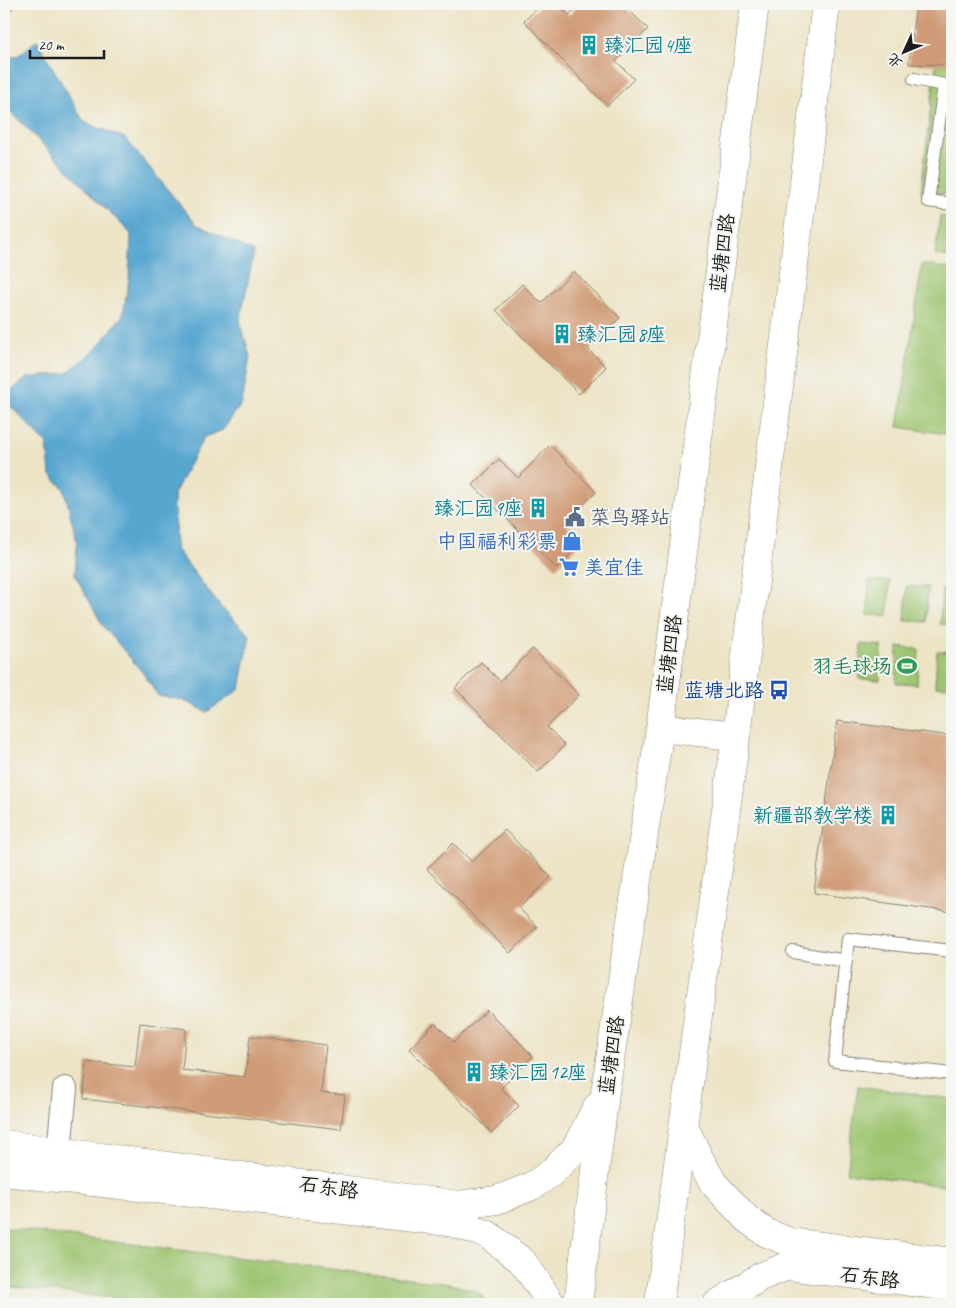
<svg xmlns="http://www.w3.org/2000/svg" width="956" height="1308" viewBox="0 0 956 1308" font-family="Caveat,'LXGW WenKai TC',sans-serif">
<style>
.green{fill:#9ec571;stroke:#5d7046}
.water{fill:#56a6d0;stroke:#396176}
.building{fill:#d09c77}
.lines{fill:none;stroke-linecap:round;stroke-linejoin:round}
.lane-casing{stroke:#848071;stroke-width:14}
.street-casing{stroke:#848071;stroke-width:26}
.secondary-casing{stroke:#848071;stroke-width:29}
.lane{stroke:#fff;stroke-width:12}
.street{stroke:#fff;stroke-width:24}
.secondary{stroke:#fff;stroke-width:28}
.labels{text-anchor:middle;stroke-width:4;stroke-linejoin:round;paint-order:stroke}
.culture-label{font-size:20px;fill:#0d838f;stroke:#f6f6f2;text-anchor:start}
.street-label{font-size:20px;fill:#1c1c1c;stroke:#f6f6f2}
.service-label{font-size:20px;fill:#4e5e75;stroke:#f6f6f2;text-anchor:start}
.shop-label{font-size:20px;fill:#366cbe;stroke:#f6f6f2;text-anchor:end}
.leisure-label{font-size:20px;fill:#27864d;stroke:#f6f6f2;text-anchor:end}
.transit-label{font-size:20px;fill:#164399;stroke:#f6f6f2;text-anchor:end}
</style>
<rect width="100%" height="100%" fill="#f6f6f2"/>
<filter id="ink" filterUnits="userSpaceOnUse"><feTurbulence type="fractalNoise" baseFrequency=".02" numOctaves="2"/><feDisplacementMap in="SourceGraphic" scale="10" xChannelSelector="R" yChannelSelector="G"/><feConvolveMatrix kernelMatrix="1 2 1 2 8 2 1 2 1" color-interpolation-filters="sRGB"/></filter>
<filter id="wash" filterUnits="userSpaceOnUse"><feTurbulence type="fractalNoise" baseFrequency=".0096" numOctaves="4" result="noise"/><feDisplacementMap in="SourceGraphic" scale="20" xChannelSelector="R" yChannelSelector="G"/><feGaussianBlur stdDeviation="1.12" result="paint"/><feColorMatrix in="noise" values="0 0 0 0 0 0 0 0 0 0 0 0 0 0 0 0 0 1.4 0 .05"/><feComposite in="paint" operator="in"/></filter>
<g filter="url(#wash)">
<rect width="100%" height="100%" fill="#ede4c6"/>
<path class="green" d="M 943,4 L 952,4 L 952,195 L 921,191 Z
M 940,216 L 952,218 L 952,257 L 935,255 Z
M 922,264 L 952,269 L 952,435 L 898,427 Z
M 869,580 L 890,581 L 888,616 L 867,615 Z
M 907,586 L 928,587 L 926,622 L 905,621 Z
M 942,589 L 952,590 L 952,625 L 940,624 Z
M 861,644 L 882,646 L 880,680 L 859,679 Z
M 898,647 L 919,649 L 917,684 L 896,683 Z
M 937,651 L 952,652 L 952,687 L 935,686 Z
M 858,1086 L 952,1099 L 952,1187 L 847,1173 Z
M 4,1228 L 450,1284 L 476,1291 L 491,1304 L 164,1304 L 4,1286 Z"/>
<path class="water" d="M 37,40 L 84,122 L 125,138 L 196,224 L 254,252 L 240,321 L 250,357 L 242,403 L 223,430 L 204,437 L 174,494 L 176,549 L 220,606 L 250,635 L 240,689 L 207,712 L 183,700 L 158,696 L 143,673 L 103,626 L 75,575 L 77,542 L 64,489 L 50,474 L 47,444 L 4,399 L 4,397 L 27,378 L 67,373 L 95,350 L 123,315 L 129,279 L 131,234 L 4,105 L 4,60 L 19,55 Z"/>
<g id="blocks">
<path class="building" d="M 542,4 L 558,4 L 569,15 L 580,4 L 623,4 L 648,29 L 616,61 L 634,79 L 607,106 L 524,21 Z
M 916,4 L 952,4 L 952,65 L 909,64 Z
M 574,271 L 620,318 L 588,349 L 606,367 L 579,394 L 496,310 L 522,284 L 541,303 Z
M 550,445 L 596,492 L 565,523 L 583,541 L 556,568 L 473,485 L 499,459 L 518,478 Z
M 533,649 L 579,695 L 547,727 L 565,745 L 538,772 L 455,688 L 481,662 L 500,681 Z
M 837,721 L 952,736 L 952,912 L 814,893 Z
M 505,830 L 551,877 L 519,908 L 537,927 L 510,953 L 427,869 L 453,843 L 472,862 Z
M 487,1010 L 533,1056 L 501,1088 L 519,1106 L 492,1133 L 409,1049 L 435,1023 L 454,1042 Z
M 140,1023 L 186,1029 L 182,1070 L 245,1077 L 250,1036 L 326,1045 L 321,1093 L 345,1095 L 341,1129 L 83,1099 L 87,1062 L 135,1067 Z"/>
</g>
</g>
<g filter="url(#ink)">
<use href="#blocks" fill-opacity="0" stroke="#848071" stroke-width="1"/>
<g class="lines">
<defs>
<path id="lane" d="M 4,8 L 7,4
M 914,79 L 944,85 L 928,201 L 952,204
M 952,951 L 848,939 L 835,1061 L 952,1074
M 793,952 L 846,961"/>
<path id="street" d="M 59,1151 L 65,1089"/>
<path id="secondary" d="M 660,728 L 736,736
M 684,1126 L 699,1158 L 714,1184 L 747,1219 L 765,1232 L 789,1242 L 952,1262
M 4,1144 L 459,1205 L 497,1200 L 532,1186 L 550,1174 L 575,1149 L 597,1107
M 4,1172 L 449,1222 L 487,1234 L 522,1261 L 537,1282 L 551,1304
M 578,1304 L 605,1093 L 660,728 L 755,4
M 659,1304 L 736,736 L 826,4
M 717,1304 L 760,1277 L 788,1266 L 952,1287"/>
</defs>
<use href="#lane" class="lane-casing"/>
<use href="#street" class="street-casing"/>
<use href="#secondary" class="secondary-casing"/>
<use href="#lane" class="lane"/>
<use href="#street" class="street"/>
<use href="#secondary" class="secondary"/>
</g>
</g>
<defs>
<symbol id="building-bare" viewBox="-9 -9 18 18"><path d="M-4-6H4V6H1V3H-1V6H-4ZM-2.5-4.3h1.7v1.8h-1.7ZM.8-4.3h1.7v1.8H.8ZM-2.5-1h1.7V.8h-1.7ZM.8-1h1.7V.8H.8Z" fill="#0f9aa8" stroke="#f6f6f2" stroke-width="2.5" paint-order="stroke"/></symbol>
<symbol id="civic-bare" viewBox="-9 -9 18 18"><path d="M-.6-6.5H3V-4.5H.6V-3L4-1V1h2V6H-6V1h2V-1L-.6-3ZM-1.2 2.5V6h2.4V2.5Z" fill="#5c6f8a" stroke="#f6f6f2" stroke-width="2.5" paint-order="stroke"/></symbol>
<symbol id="shop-bare" viewBox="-9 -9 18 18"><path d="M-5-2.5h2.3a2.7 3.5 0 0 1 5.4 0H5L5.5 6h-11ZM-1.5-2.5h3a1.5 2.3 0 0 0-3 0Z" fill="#3f7fe0" stroke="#f6f6f2" stroke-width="2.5" paint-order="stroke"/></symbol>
<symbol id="supermarket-bare" viewBox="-9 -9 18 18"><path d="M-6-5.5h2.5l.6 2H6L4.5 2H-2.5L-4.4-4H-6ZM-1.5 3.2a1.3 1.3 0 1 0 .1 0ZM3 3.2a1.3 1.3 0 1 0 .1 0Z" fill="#3f7fe0" stroke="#f6f6f2" stroke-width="2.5" paint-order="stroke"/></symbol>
<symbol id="stadium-bare" viewBox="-9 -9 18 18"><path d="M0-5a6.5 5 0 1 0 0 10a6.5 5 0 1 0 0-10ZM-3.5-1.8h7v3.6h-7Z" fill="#2e9e5b" stroke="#f6f6f2" stroke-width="2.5" paint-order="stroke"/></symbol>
<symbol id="bus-bare" viewBox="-9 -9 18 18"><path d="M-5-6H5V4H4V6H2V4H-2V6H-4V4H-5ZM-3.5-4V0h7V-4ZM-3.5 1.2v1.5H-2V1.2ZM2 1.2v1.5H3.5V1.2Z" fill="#1a4fb4" stroke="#f6f6f2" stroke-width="2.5" paint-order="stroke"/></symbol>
</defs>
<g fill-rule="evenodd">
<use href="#building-bare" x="575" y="31" width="28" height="28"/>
<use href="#building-bare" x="548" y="320" width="28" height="28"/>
<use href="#building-bare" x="524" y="494" width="28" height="28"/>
<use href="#civic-bare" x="561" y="503" width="28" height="28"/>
<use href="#shop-bare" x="558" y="527" width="28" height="28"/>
<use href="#supermarket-bare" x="555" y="553" width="28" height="28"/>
<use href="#stadium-bare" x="893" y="652" width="28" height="28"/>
<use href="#bus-bare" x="765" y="676" width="28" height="28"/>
<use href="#building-bare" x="874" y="801" width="28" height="28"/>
<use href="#building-bare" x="460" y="1058" width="28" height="28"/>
</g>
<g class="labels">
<g class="culture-label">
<text x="604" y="52">臻汇园4座</text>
<text x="577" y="341">臻汇园8座</text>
<text x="523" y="515" text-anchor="end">臻汇园9座</text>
<text x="873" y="822" text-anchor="end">新疆部教学楼</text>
<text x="489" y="1079">臻汇园12座</text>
</g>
<g class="street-label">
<text transform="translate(722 253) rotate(-83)" y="7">蓝塘四路</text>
<text transform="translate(669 654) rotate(-83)" y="7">蓝塘四路</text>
<text transform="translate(611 1055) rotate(-82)" y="7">蓝塘四路</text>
<text transform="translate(329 1187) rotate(8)" y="7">石东路</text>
<text transform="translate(870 1277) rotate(7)" y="7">石东路</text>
</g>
<g class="service-label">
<text x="590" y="524">菜鸟驿站</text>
</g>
<g class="shop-label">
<text x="557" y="548">中国福利彩票</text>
<text x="584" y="574" text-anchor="start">美宜佳</text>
</g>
<g class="leisure-label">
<text x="892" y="673">羽毛球场</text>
</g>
<g class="transit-label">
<text x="764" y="697">蓝塘北路</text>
</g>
</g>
<rect width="956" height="1308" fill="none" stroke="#f6f6f2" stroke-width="20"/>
<g transform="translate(904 52) rotate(226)" stroke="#f6f6f2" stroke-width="4" paint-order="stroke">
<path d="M0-4L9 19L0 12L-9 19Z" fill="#1c1c1c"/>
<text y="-8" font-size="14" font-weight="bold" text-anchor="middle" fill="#1c1c1c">北</text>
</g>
<path d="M30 50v8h74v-8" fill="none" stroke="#1c1c1c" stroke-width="2.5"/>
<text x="38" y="50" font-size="15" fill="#1c1c1c" stroke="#f6f6f2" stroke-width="4" paint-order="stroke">20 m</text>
</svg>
